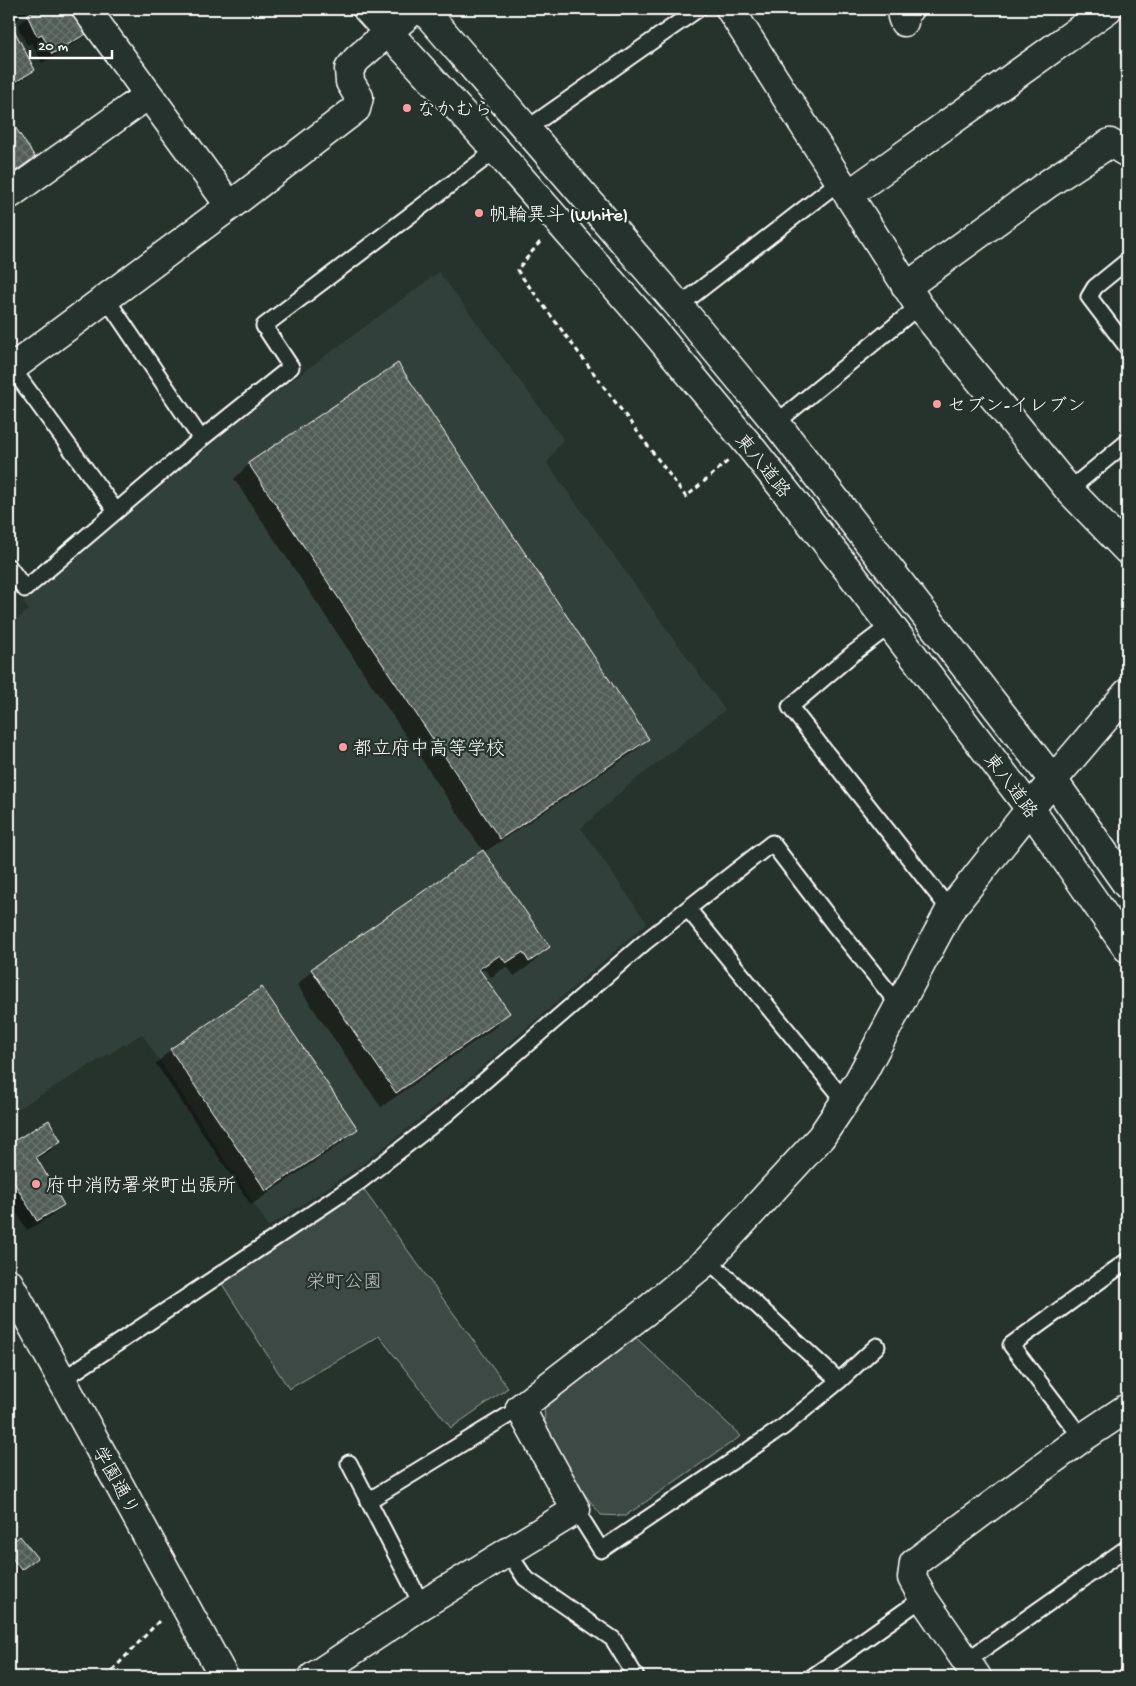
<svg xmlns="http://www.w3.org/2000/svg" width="1136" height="1686" viewBox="0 0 1136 1686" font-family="'Gochi Hand','Klee One',sans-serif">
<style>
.built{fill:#333f3a}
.park{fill:#3e4944;stroke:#9ea4a2}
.shadow{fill:#0007}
.building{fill:url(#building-cross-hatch);stroke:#fff}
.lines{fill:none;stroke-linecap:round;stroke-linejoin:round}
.service-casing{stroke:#fff;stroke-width:19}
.minor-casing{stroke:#fff;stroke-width:31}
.tertiary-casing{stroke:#fff;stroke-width:31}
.primary-casing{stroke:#fff;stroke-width:31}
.path{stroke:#fff;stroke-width:3;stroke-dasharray:5 4;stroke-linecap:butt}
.service{stroke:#26332d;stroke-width:15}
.minor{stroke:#26332d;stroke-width:28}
.tertiary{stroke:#26332d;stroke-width:28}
.primary{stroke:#26332d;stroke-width:28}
.poi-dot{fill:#ff9aa2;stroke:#26332d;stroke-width:2}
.labels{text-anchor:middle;stroke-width:4.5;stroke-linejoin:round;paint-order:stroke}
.poi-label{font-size:19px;fill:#fff;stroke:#26332d;text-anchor:start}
.street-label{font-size:19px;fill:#fff;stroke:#26332d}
.park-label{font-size:19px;fill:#bbbfbe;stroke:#26332d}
</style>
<defs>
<pattern id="building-cross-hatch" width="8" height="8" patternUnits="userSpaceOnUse" patternTransform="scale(1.25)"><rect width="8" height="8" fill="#515c57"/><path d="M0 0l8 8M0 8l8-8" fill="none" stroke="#6b7470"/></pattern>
</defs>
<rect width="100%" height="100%" fill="#26332d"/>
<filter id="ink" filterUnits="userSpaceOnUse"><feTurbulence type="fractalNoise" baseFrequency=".02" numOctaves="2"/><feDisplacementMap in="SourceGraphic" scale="10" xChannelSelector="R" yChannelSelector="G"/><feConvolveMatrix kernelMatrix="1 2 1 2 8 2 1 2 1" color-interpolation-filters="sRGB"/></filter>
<g filter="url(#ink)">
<path class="built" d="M 439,272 L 563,439 L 547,463 L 725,710 L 630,784 L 581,828 L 647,923 L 445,1099 L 362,1164 L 269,1227 L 142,1034 L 9,1114 L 9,624 L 29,610 L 23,602 L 252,410 Z"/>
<path class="park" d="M 363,1189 L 508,1388 L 451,1428 L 379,1336 L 289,1389 L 222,1284 Z
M 633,1335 L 741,1436 L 625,1516 L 601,1515 L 546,1445 L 544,1403 Z"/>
<path class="shadow" d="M 9,9 L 32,9 L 9,25 Z
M 40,9 L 73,9 L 87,32 L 77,42 L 42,63 L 32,43 L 27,45 L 18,26 L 28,16 Z
M 12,30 L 33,70 L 24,79 L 9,89 L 9,32 Z
M 13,126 L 33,157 L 9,177 L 9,128 Z
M 249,464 L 648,739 L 633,753 L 483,853 L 548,947 L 534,962 L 514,976 L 507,966 L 491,977 L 484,969 L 480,972 L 509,1013 L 494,1028 L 381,1107 L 297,985 L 312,970 L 483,851 L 234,479 Z
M 261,988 L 357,1128 L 342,1143 L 251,1205 L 156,1064 L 170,1050 Z
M 49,1122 L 60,1141 L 50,1151 L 36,1159 L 63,1205 L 53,1215 L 27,1230 L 9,1200 L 9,1145 Z
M 20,1538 L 31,1562 L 16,1574 L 9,1565 L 9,1547 Z"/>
<path class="building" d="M 37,9 L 75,9 L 89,32 L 52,54 L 42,34 L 37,36 L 27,15 Z
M 13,28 L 35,70 L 9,86 L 9,31 Z
M 13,124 L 35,157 L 10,175 L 9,127 Z
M 398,363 L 649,739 L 500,839 L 248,463 Z
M 483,850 L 550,947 L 529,962 L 523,952 L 506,963 L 500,955 L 479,969 L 510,1013 L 396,1093 L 311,969 Z
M 262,987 L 358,1129 L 266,1191 L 170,1049 Z
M 49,1120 L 61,1141 L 36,1157 L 64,1205 L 37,1221 L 9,1174 L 9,1144 Z
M 20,1536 L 37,1558 L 21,1570 L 9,1554 L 9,1545 Z"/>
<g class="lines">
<defs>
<path id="service" d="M 525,130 L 698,9
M 1127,261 L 1095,287 L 1089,297 L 1127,347
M 106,298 L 201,439
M 679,306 L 840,181
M 12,368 L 116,511
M 776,423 L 919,306
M 1069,490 L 1127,442
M 9,567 L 25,589 L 201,439 L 291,367 L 264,326 L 496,150
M 889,626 L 851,655 L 790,707 L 950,910
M 688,909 L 845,1101
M 708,1260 L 839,1381
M 62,1380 L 359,1182 L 444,1116 L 645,942 L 772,843 L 833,923 L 899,1005
M 1082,1438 L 1011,1345 L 1127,1261
M 349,1463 L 422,1605
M 368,1501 L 520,1408
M 576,1510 L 601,1550 L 783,1427 L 839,1381 L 877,1346
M 508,1552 L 525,1578 L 613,1639 L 636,1677
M 966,1661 L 1127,1548
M 812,1677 L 923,1598"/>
<path id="minor" d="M 86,9 L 230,206
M 730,9 L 919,306 L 1069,490 L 1127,550
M 904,22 L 902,17 L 909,9
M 9,195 L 148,95
M 848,195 L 1108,9
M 906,287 L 1049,183 L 1110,143 L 1127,153
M 9,364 L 12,368 L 230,206 L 356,109 L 359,97 L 350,82 L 349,69 L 357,59 L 415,9
M 313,1677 L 422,1605 L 576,1510 L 520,1408 L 645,1312 L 708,1260 L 821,1137 L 858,1082 L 950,910 L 1053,780 L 1127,693
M 977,1677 L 923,1598 L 912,1578 L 914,1563 L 1082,1438 L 1127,1408"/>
<path id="tertiary" d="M 9,1283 L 224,1677"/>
<path id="primary" d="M 367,9 L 496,150 L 650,326 L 748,444 L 848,570 L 1031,810 L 1127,948
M 423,9 L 679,306 L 776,423 L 1053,780 L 1127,885"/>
</defs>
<use href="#service" class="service-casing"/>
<use href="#minor" class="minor-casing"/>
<use href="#tertiary" class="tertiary-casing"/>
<use href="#primary" class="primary-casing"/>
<path class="path" d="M 540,242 L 517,270 L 686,497 L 728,461
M 106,1677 L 160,1620"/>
<use href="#service" class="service"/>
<use href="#minor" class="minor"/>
<use href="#tertiary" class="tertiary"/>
<use href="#primary" class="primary"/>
</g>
</g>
<g class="poi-dot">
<circle cx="407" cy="108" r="5"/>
<circle cx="479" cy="213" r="5"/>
<circle cx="937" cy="404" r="5"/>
<circle cx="343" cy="747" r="5"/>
<circle cx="36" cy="1184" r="5"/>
</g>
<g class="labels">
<g class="poi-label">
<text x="417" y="115">なかむら</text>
<text x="489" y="220">帆輪異斗 (White)</text>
<text x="947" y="411">セブン-イレブン</text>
<text x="353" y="754">都立府中高等学校</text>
<text x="46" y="1191">府中消防署栄町出張所</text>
</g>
<g class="street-label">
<text transform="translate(764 465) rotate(51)" y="7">東八道路</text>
<text transform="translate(1012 785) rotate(53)" y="7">東八道路</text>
<text transform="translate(117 1480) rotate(61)" y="7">学園通り</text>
</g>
<g class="park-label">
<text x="344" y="1287">栄町公園</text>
</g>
</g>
<rect width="1136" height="1686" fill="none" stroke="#26332d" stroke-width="30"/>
<rect x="15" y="15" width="1106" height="1656" fill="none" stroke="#fff" stroke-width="2" filter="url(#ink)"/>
<path d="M30 50v8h82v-8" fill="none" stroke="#ffffff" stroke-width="2.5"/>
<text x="38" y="50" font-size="15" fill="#ffffff" stroke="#26332d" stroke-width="4" paint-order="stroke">20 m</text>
</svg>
